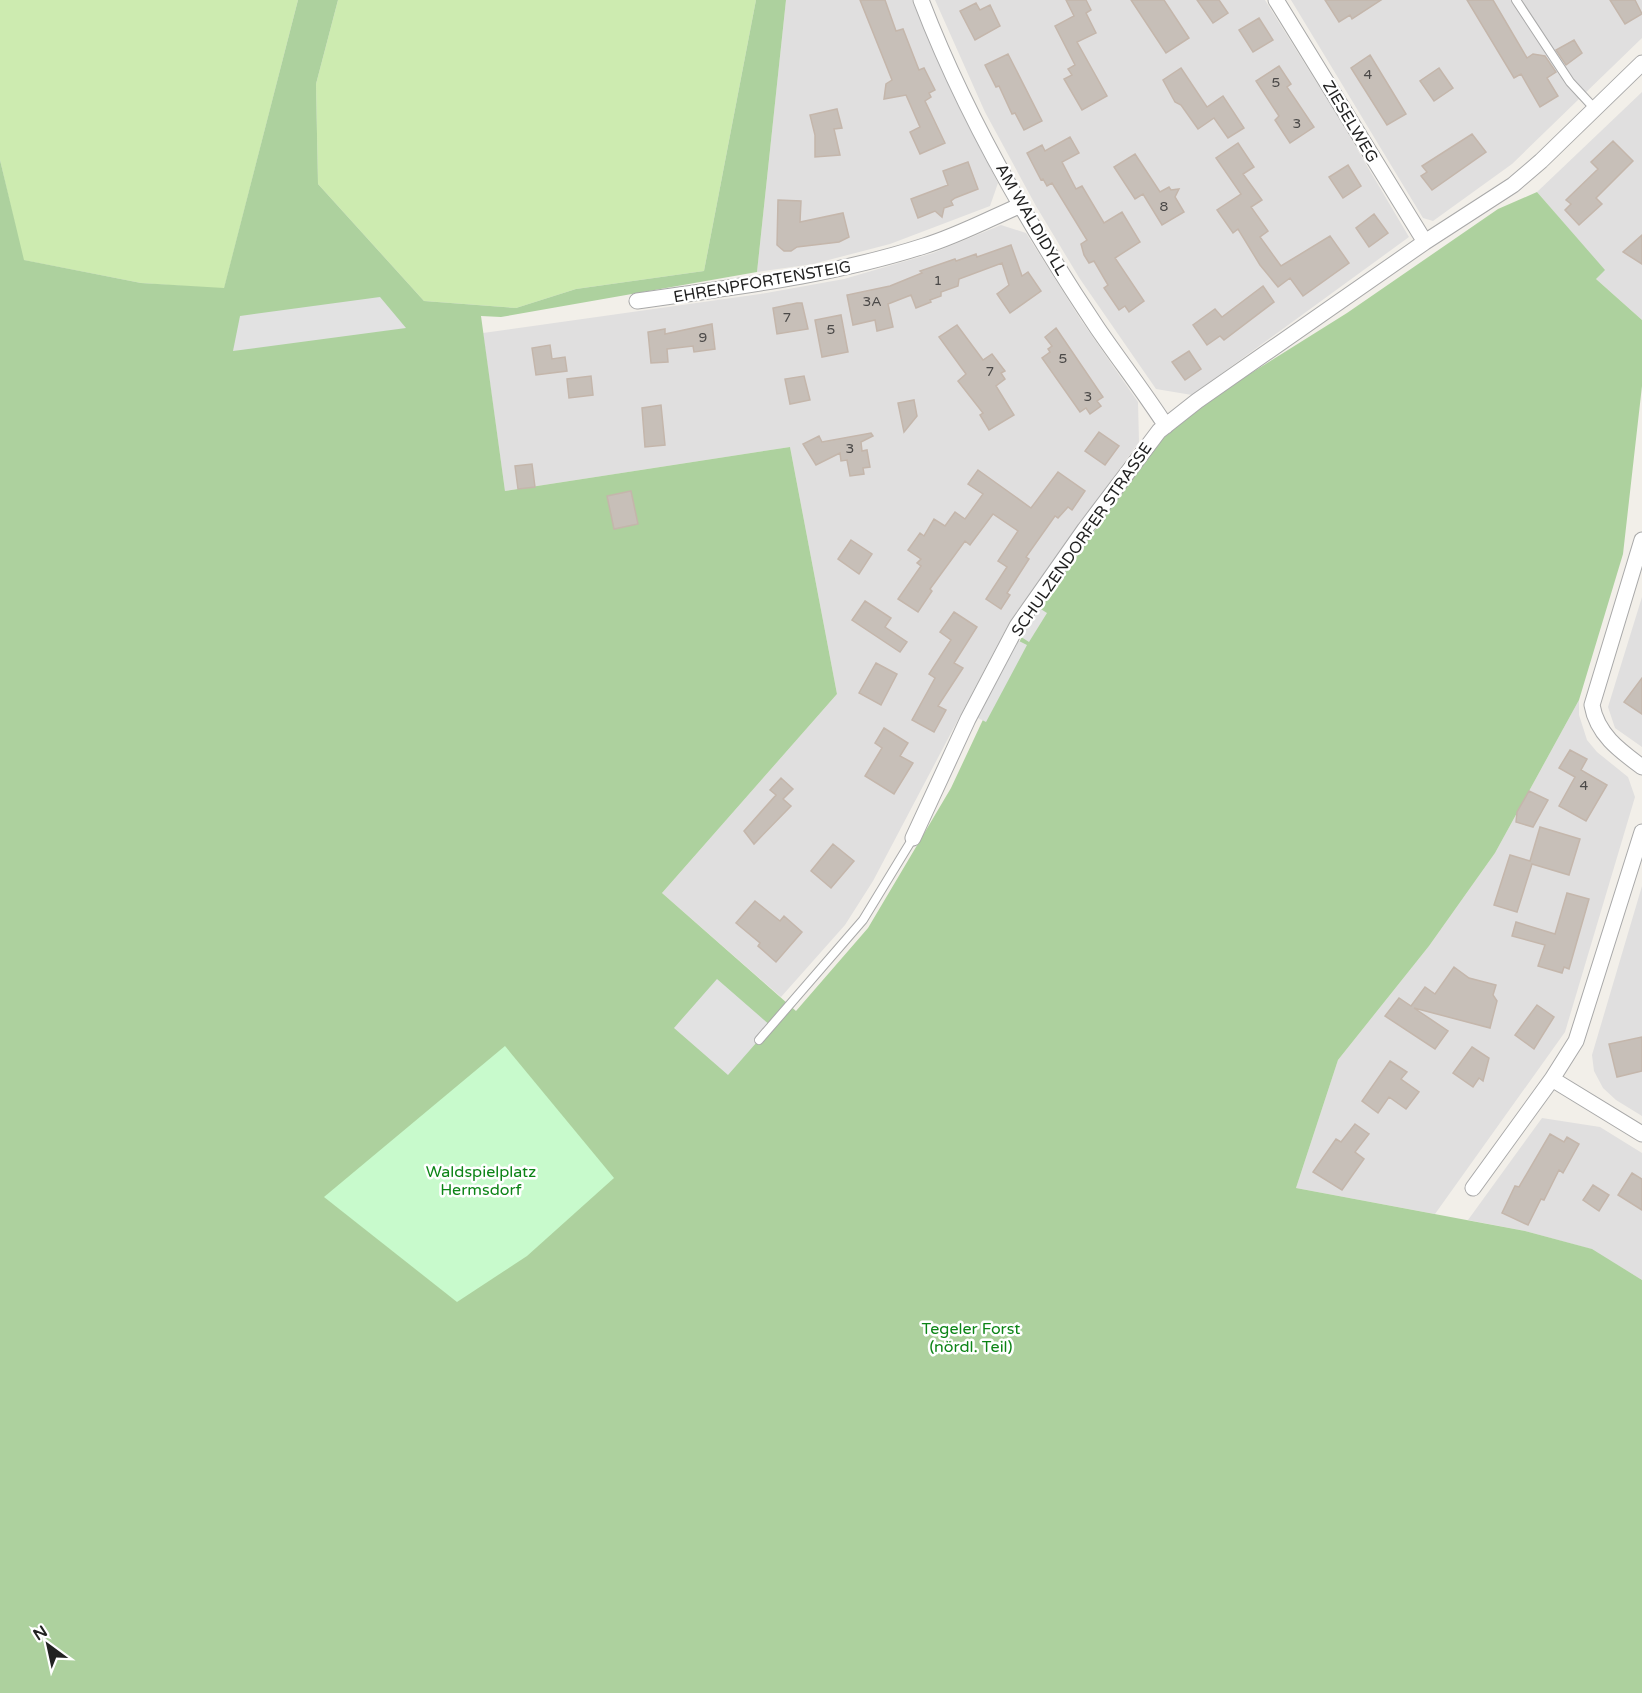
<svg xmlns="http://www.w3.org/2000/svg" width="1642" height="1693" viewBox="0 0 1642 1693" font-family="'Varela Round',sans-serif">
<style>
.residential{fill:#e0dfdf}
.grass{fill:#cdebb0}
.forest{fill:#add19e}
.park{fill:#c8facc}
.parking{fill:#e2e2e2}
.building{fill:#c7bfb8;stroke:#c4b6ab;stroke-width:1.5}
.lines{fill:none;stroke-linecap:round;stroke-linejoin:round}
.lane-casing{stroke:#a9a9a9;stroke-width:10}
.street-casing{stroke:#a9a9a9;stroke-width:17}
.lane{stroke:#fff;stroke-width:8}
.street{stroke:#fff;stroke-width:15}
.labels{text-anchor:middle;stroke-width:5;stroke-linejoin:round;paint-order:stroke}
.number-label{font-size:14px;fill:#4b4948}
.street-label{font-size:16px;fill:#222;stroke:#fff}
.park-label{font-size:16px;fill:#0c8416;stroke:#fff}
</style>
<rect width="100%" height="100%" fill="#f2efe9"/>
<path class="residential" d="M 786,0 L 912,0 L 964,117 L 998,183 L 990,206 L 890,244 L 813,264 L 757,272 Z
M 935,0 L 1265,0 L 1340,120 L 1409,237 L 1192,395 L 1156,389 L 1080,279 L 1036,206 L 985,112 Z
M 1291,0 L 1642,0 L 1642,38 L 1512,164 L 1433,221 L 1423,218 Z
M 1642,92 L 1642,320 L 1596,279 L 1604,270 L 1537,192 Z
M 1001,225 L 1026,233 L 1081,320 L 1138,402 L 1139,442 L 1010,621 L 873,881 L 845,925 L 781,997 L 662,893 L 837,694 L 790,447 L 505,491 L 483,333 L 760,294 L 844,279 L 933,253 Z
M 1642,597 L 1642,747 L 1615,728 L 1608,707 Z
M 1579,700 L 1579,715 L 1587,740 L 1597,752 L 1628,777 L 1635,797 L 1565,1032 L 1435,1214 L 1296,1188 L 1338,1060 L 1429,946 L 1495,853 Z
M 1642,886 L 1642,1116 L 1616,1100 L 1603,1088 L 1594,1071 L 1592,1055 Z
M 1542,1118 L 1600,1127 L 1642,1153 L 1642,1280 L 1591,1249 L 1525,1231 L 1468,1220 Z"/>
<path class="grass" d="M 0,0 L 298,0 L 224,289 L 141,283 L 23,260 L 0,160 Z
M 338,0 L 756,0 L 704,271 L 576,289 L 516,308 L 424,301 L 318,184 L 316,84 Z"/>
<path class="forest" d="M 298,0 L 338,0 L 316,84 L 318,184 L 424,301 L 516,308 L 576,289 L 704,271 L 756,0 L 786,0 L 757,272 L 501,317 L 481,316 L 505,491 L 790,447 L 837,694 L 662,893 L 796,1011 L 868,928 L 951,788 L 1025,630 L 1154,446 L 1208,400 L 1347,313 L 1498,209 L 1537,192 L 1605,270 L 1596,279 L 1642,320 L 1642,386 L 1623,554 L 1579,700 L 1495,853 L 1429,946 L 1338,1060 L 1296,1188 L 1525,1231 L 1592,1249 L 1642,1280 L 1642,1693 L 0,1693 L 0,160 L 24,260 L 141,283 L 224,288 Z"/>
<path class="park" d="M 505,1046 L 614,1178 L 527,1256 L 457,1302 L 324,1197 Z"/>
<path class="parking" d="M 380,297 L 406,328 L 233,351 L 240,316 Z
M 1036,606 L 1047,613 L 1029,642 L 1018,635 Z
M 1015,639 L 1027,645 L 986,722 L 974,716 Z
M 717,979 L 771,1026 L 728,1075 L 674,1028 Z"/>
<path class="building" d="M 860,0 L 885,0 L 896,31 L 903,29 L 919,70 L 924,68 L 935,90 L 929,93 L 931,97 L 925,101 L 945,143 L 920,154 L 910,132 L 920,127 L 906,95 L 884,99 L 886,84 L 892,80 Z
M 1066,0 L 1086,0 L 1091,10 L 1086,13 L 1096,33 L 1077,42 L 1107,96 L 1082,110 L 1064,79 L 1072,75 L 1068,69 L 1075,65 L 1055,26 L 1074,16 Z
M 1131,0 L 1164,0 L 1189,38 L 1166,53 Z
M 1197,0 L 1219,0 L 1228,13 L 1213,23 Z
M 1325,0 L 1381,0 L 1352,19 L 1350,15 L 1339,22 Z
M 1467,0 L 1493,0 L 1527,58 L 1533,54 L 1545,56 L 1556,72 L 1547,78 L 1558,96 L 1540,107 L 1521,74 L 1514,78 Z
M 1610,0 L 1635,0 L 1642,14 L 1625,24 Z
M 976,3 L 980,10 L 990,5 L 1000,26 L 975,40 L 960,11 Z
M 1259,18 L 1273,40 L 1253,52 L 1239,30 Z
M 1574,40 L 1582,53 L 1566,65 L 1556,50 Z
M 1008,54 L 1042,121 L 1024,130 L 1015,113 L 1012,114 L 999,86 L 996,87 L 985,65 Z
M 1370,55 L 1406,114 L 1387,125 L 1351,68 Z
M 1279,66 L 1291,84 L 1287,87 L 1314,127 L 1290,143 L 1275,120 L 1279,116 L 1256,81 Z
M 1181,68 L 1207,107 L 1223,96 L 1244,128 L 1228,138 L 1214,118 L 1198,129 L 1181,105 L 1175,102 L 1163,80 Z
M 1439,68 L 1453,88 L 1434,101 L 1420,81 Z
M 837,109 L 842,128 L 834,129 L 840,155 L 815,157 L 815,135 L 810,115 Z
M 1472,134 L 1486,152 L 1432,190 L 1421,176 L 1427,172 L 1422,166 Z
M 1070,137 L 1079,153 L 1062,162 L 1076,189 L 1082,186 L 1104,223 L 1122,212 L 1140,242 L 1115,258 L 1144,301 L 1129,312 L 1125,306 L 1119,310 L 1104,288 L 1108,285 L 1094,261 L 1089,263 L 1084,255 L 1081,244 L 1087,240 L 1052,183 L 1047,186 L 1043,179 L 1041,180 L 1027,153 L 1042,145 L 1045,151 Z
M 1613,141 L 1633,161 L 1596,198 L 1602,204 L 1579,225 L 1565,210 L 1571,204 L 1566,200 L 1598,169 L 1591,162 Z
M 1238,143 L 1254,167 L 1243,174 L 1262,200 L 1251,207 L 1268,231 L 1260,237 L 1281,266 L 1330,236 L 1349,263 L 1303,296 L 1290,278 L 1278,287 L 1260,265 L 1238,229 L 1233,233 L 1217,210 L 1241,194 L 1216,158 Z
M 1135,154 L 1160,192 L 1169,187 L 1171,190 L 1179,189 L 1175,197 L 1184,212 L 1162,225 L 1143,194 L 1135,199 L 1114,167 Z
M 968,162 L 978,189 L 955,198 L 951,201 L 953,205 L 944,208 L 942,217 L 935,211 L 918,218 L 911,199 L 948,185 L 943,171 Z
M 1348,165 L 1361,186 L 1343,198 L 1329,177 Z
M 778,200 L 801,201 L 800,222 L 843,213 L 849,237 L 839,242 L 797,247 L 791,251 L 784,251 L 777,245 Z
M 1374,214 L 1388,233 L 1369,247 L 1356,228 Z
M 1642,235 L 1642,264 L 1623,252 Z
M 1011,245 L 1022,276 L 1028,272 L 1041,291 L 1010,313 L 997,294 L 1009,285 L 1002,263 L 959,279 L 958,286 L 941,292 L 941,296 L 930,300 L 931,302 L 916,308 L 911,295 L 888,304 L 893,327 L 877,331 L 875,320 L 853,325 L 847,295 L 890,286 L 922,273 L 920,271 L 955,259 L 956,261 L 976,254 L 977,257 Z
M 1263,286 L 1274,302 L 1224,340 L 1220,336 L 1207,345 L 1193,325 L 1215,309 L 1222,317 Z
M 797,303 L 802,303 L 808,329 L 777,334 L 773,308 Z
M 841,315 L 848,352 L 822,357 L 815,320 Z
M 712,324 L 715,349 L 694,352 L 693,346 L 667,349 L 668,362 L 651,363 L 648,332 L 665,329 L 665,334 Z
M 957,325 L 983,360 L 992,354 L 1005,371 L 1001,373 L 1005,379 L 996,386 L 1014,415 L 989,430 L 980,415 L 983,413 L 958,381 L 966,374 L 939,337 Z
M 1056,328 L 1103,397 L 1097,401 L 1101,406 L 1090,414 L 1086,408 L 1080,412 L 1042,358 L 1050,352 L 1048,349 L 1052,346 L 1045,337 Z
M 550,345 L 552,359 L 565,357 L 567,371 L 536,375 L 532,348 Z
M 1189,351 L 1201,369 L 1185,380 L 1172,362 Z
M 591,376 L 593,395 L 569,398 L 567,379 Z
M 804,376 L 810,400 L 790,404 L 785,379 Z
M 914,400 L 917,416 L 904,432 L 898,403 Z
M 661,405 L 665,445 L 645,447 L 642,408 Z
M 1099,432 L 1119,446 L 1105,465 L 1085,451 Z
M 871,433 L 873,436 L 861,442 L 862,451 L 867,450 L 870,467 L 863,468 L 864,474 L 850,476 L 847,460 L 841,461 L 840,453 L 816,465 L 803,444 L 819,436 L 822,442 Z
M 532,464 L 535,487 L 518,489 L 515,466 Z
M 978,470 L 1031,508 L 1058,472 L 1085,491 L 1072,510 L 1068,507 L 1058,518 L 1055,516 L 1026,557 L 1029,559 L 1007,593 L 1010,595 L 1001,609 L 986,599 L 1007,567 L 998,561 L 1018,531 L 993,514 L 970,545 L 965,541 L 930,589 L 932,591 L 918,612 L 898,599 L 921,566 L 917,563 L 921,559 L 908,550 L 920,533 L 924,536 L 934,519 L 945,526 L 955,512 L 965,519 L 983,494 L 968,484 Z
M 631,491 L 638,524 L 614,529 L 607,496 Z
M 851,540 L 872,554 L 859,574 L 838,559 Z
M 865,601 L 891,618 L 885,627 L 907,642 L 900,652 L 852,620 Z
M 954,612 L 977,627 L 954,663 L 963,668 L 938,706 L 946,710 L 934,732 L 912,720 L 935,678 L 929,674 L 951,640 L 940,632 Z
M 876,663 L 897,674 L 881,705 L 859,693 Z
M 1642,678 L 1642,714 L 1624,702 Z
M 884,728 L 908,743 L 900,756 L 913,763 L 894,794 L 865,776 L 882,748 L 875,743 Z
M 1570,750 L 1587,759 L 1581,770 L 1607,785 L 1586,821 L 1559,806 L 1575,777 L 1559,768 Z
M 781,778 L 793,789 L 783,799 L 791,806 L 754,844 L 744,831 L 776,795 L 770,790 Z
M 1529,791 L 1548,800 L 1533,827 L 1516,822 L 1517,812 Z
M 1540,827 L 1580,839 L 1569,875 L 1532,864 L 1517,912 L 1494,905 L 1510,855 L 1530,861 Z
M 833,844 L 854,861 L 831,888 L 811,871 Z
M 1567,893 L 1589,899 L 1569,969 L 1564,967 L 1562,973 L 1538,966 L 1545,945 L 1512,936 L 1516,922 L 1555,934 Z
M 755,901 L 780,921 L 784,916 L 802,932 L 776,962 L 758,946 L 760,943 L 736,923 Z
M 1454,967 L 1469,978 L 1496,985 L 1493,995 L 1497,1001 L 1490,1028 L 1414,1008 L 1448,1031 L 1435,1049 L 1385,1016 L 1399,998 L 1411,1006 L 1425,987 L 1435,994 Z
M 1537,1005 L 1554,1017 L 1534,1049 L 1515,1035 Z
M 1642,1037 L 1642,1071 L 1617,1077 L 1609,1044 Z
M 1472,1047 L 1489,1058 L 1483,1081 L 1479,1078 L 1473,1087 L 1453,1073 Z
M 1390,1061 L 1407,1072 L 1401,1079 L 1419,1092 L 1406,1109 L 1389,1097 L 1378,1113 L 1362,1101 Z
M 1355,1124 L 1369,1134 L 1355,1152 L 1364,1159 L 1342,1190 L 1313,1172 L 1336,1139 L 1341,1142 Z
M 1550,1134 L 1564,1142 L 1567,1137 L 1579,1144 L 1563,1173 L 1559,1170 L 1544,1200 L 1541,1199 L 1528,1225 L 1502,1213 L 1515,1186 L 1519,1187 Z
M 1632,1173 L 1642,1179 L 1642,1210 L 1618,1195 Z
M 1593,1185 L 1609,1195 L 1599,1211 L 1583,1200 Z"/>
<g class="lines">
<defs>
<path id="lane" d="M 1516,0 L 1570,82 L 1595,109
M 759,1040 L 863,920 L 913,838"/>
<path id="street" d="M 921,0 C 965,115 1029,226 1098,329 C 1120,361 1144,392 1166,426
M 1276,0 L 1425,242
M 637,301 C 734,287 831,276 924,246 C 957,236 989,219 1021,205
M 1642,540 L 1592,705 C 1597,734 1619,750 1642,767
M 913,838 L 968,719 L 1017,626 L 1085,529 L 1159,431 L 1197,401 L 1425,242 L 1513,185 L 1541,161 L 1642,63
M 1552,1079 L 1642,1134
M 1473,1188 L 1552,1079 L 1576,1041 L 1642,832"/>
</defs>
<use href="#lane" class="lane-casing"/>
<use href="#street" class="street-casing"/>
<use href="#lane" class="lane"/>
<use href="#street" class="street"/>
</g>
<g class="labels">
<g class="number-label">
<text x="1368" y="79">4</text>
<text x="1276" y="87">5</text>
<text x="1297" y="128">3</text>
<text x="1164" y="211">8</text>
<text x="938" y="285">1</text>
<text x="872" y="306">3A</text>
<text x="787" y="322">7</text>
<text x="831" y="334">5</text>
<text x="703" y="342">9</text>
<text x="1063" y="363">5</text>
<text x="990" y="376">7</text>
<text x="1088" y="401">3</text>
<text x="850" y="453">3</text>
<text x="1584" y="790">4</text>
</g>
<g class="street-label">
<text transform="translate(1351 121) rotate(59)" y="6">ZIESELWEG</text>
<text transform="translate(1032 219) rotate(60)" y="6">AM WALDIDYLL</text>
<text transform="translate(762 281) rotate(-10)" y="6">EHRENPFORTENSTEIG</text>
<text transform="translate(1081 539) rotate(-55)" y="6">SCHULZENDORFER STRASSE</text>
</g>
<g class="park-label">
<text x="481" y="1177">Waldspielplatz<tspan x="481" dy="18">Hermsdorf</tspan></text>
<text x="971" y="1334">Tegeler Forst<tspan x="971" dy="18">(nördl. Teil)</tspan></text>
</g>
</g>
<g transform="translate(48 1645) rotate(327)" stroke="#ffffff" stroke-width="4.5" paint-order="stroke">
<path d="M0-4.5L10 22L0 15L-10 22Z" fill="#222222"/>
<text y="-9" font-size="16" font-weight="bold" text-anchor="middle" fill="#222222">N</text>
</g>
</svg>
